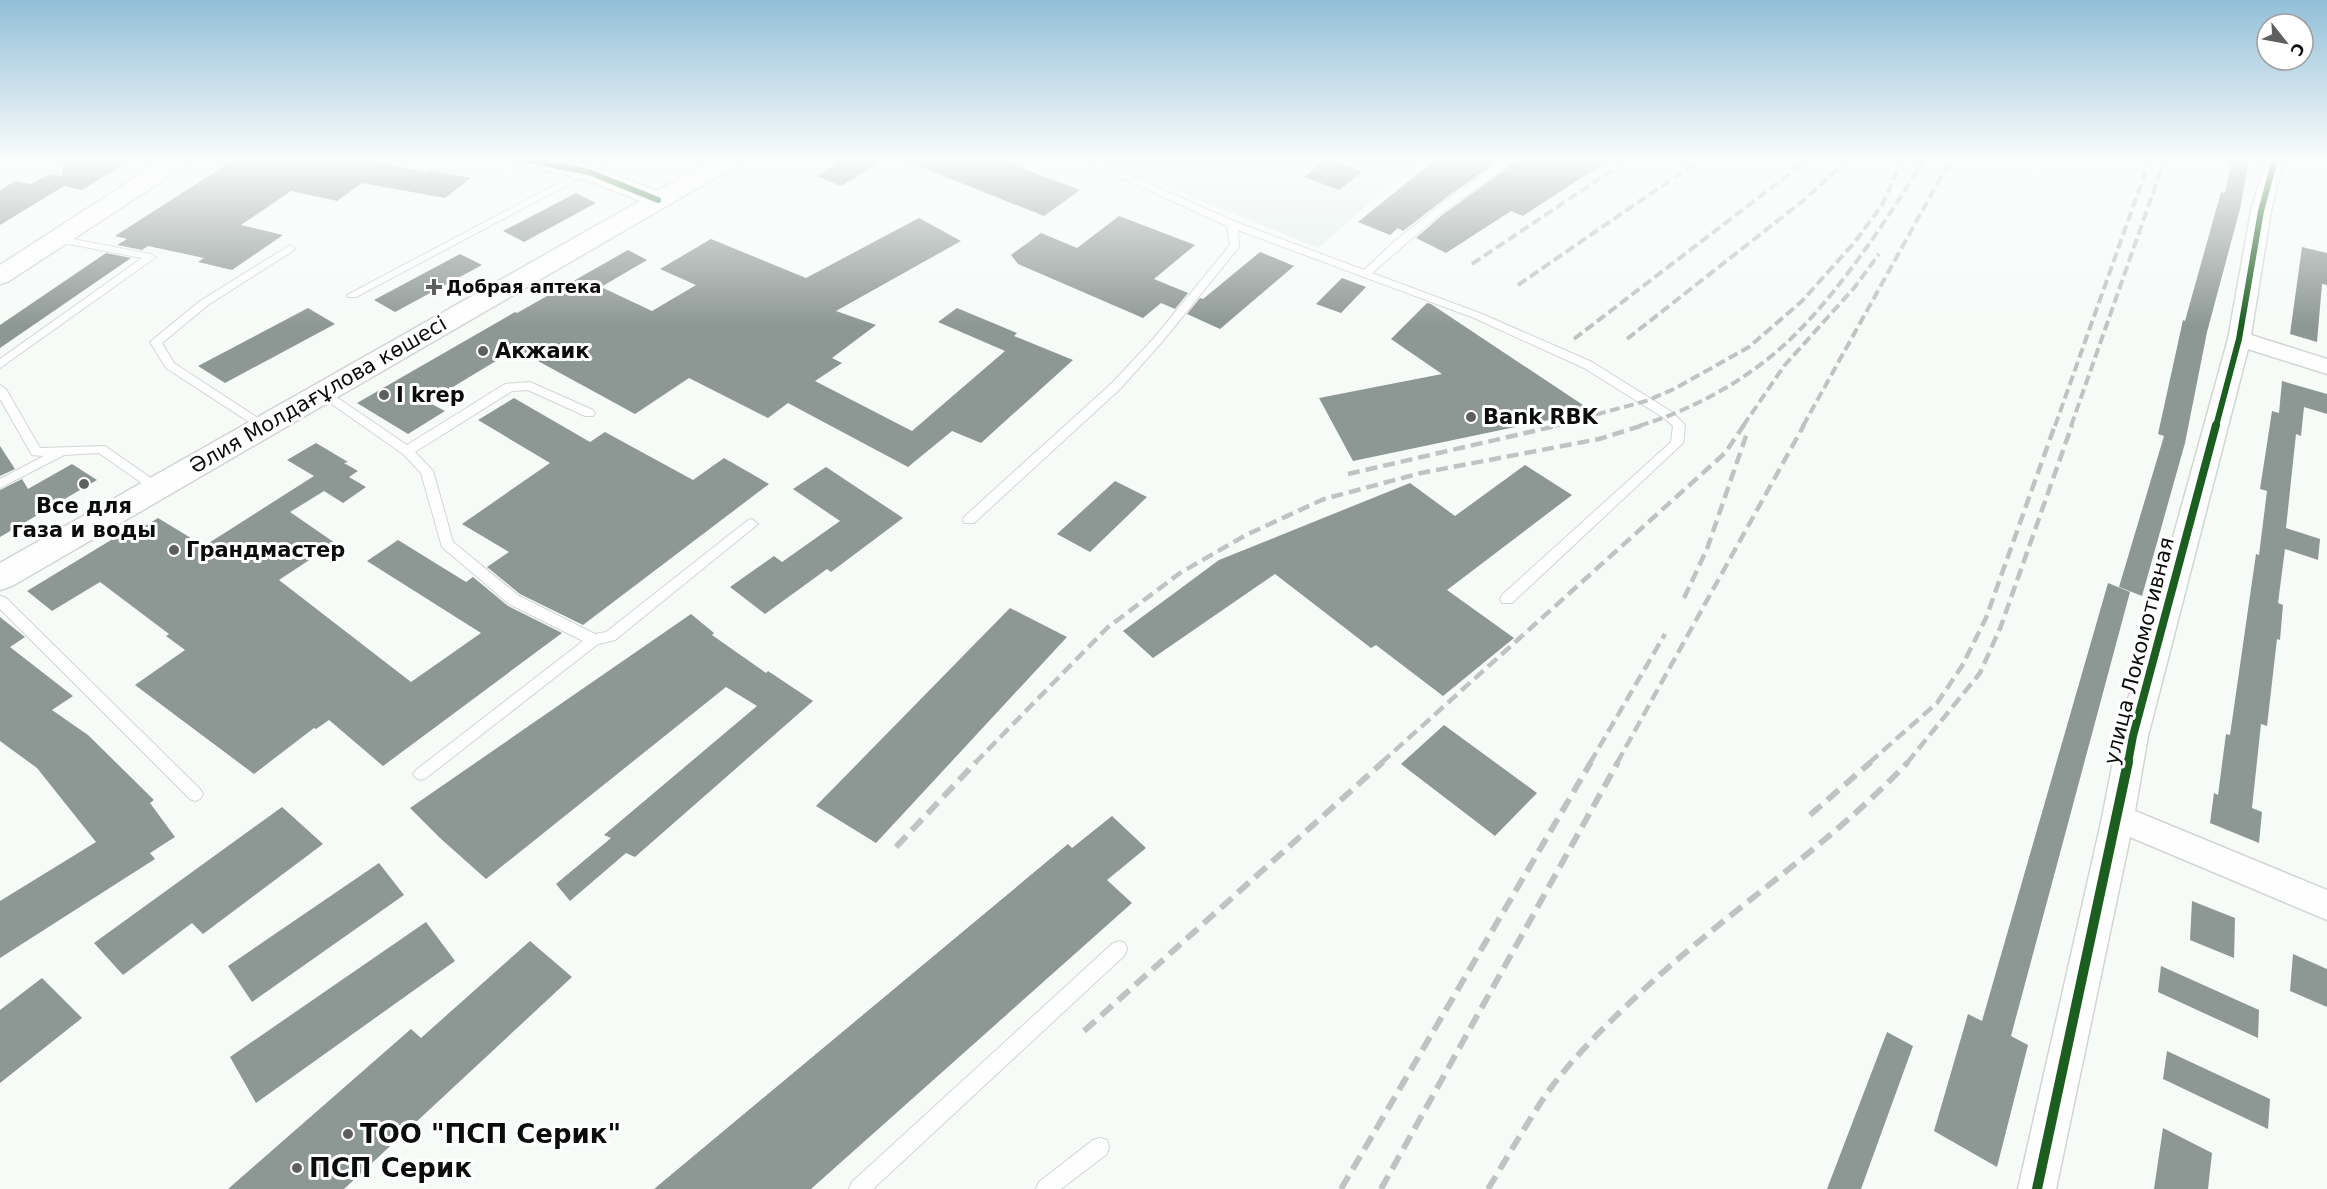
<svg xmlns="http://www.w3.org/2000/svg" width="2327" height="1189" viewBox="0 0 2327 1189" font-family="'DejaVu Sans',sans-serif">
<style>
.built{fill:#e4f0ea}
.building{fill:#8d9793}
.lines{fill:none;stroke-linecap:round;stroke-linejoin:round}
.lane-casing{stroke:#d2d6d3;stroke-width:2}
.street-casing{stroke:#d2d6d3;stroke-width:3}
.secondary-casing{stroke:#d2d6d3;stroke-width:3}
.primary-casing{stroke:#d2d6d3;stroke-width:3}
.lane{fill:#fefefe;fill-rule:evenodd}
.street{fill:#fefefe;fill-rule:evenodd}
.secondary{fill:#fefefe;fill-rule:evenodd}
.primary{fill:#fefefe;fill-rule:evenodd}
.rail-far2{stroke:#c1c2c2;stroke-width:4;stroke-dasharray:10 4.5;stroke-linecap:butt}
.rail-far1{stroke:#c1c2c2;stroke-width:4.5;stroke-dasharray:12 6;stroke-linecap:butt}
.rail{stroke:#c1c2c2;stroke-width:6;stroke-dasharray:15 8;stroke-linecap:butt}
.cycleway-far2-casing{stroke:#fff;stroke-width:9}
.cycleway-far1-casing{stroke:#fff;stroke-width:11}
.cycleway-casing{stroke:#fff;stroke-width:14}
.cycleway-far2{stroke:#1b5e20;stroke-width:6}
.cycleway-far1{stroke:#1b5e20;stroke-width:8}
.cycleway{stroke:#1b5e20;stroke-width:10}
.poi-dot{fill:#5d605e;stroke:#fff;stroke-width:2}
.labels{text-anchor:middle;stroke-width:6;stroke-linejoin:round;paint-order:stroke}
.far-poi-label{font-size:18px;font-weight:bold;fill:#0a0d0b;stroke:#fff;text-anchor:start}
.poi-label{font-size:21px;font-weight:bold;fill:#0a0d0b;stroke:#fff;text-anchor:start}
.street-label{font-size:21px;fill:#0a0d0b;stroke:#fff}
.near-poi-label{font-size:26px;font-weight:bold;fill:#0a0d0b;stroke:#fff;text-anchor:start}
</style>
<rect width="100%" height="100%" fill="#f6fbf8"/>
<path class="built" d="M 1099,159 L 1420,159 L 1318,248 Z"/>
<path class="building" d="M 64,159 L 132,159 L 82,190 L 64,186 L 0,225 L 0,190 L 15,181 L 31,184 L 49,174 L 62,176 Z
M 235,159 L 361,159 L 425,172 L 429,170 L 471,178 L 445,198 L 362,183 L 337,201 L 291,191 L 241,225 L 283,235 L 232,270 L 198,262 L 204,258 L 148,246 L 142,250 L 117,245 L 127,239 L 115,236 Z
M 845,159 L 886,159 L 841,186 L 817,176 Z
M 901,159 L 998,159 L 1080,190 L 1044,216 Z
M 1327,159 L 1330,159 L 1362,172 L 1339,190 L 1304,177 Z
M 1436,159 L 1502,159 L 1451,194 L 1403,231 L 1398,228 L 1390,235 L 1358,222 Z
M 1520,159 L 1610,159 L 1523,216 L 1511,211 L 1446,253 L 1416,238 L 1441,216 Z
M 2232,159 L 2249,159 L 2240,209 L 2207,332 L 2185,443 L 2142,596 L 2119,587 L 2164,436 L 2158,434 L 2183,320 L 2185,321 L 2221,192 L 2225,193 Z
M 576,193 L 596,203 L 524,242 L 503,231 Z
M 1119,216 L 1195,245 L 1154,279 L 1188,293 L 1175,309 L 1161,303 L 1143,318 L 1018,264 L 1011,255 L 1041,233 L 1077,248 Z
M 919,218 L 961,241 L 836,311 L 876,325 L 832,358 L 842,363 L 815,381 L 912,431 L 1005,351 L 938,322 L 957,308 L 1017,333 L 1014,336 L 1073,360 L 981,443 L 952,431 L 908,467 L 788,403 L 768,418 L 689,378 L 635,414 L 516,349 L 428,402 L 445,411 L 408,434 L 357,403 L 515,312 L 517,313 L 628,250 L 647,260 L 601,287 L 652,311 L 696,285 L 660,269 L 711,239 L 806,278 Z
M 2302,247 L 2327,253 L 2327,285 L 2322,284 L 2317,342 L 2290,334 Z
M 1260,252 L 1294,266 L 1220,329 L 1187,314 L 1200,298 L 1203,299 Z
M 106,253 L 131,258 L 0,348 L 0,325 Z
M 460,254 L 482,265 L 395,312 L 374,300 Z
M 1342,278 L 1366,287 L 1341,313 L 1316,304 Z
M 1427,303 L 1431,304 L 1592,411 L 1353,461 L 1319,398 L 1442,374 L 1391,339 Z
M 308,308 L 335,324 L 225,383 L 198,366 Z
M 2282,381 L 2327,394 L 2327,414 L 2304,407 L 2301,436 L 2296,434 L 2286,528 L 2320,539 L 2318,560 L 2285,549 L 2278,603 L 2283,605 L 2280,640 L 2277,639 L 2267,726 L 2261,724 L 2252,808 L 2262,812 L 2259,843 L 2210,823 L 2214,793 L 2218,795 L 2226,734 L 2230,735 L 2256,554 L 2259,555 L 2267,491 L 2260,489 L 2272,411 L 2279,413 Z
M 514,398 L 590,442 L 605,432 L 693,480 L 724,458 L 769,484 L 583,625 L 520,594 L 487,567 L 509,552 L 462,524 L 550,463 L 478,420 Z
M 316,443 L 348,462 L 344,463 L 358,471 L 349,477 L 366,487 L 343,503 L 324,491 L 290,512 L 335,543 L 279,580 L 411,682 L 481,633 L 367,561 L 398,540 L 466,582 L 473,577 L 508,606 L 562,633 L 383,766 L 329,720 L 316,729 L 314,728 L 254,774 L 135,685 L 185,650 L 166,636 L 169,634 L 100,582 L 52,611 L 27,591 L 121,534 L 126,538 L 158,518 L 204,546 L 314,476 L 287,460 Z
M 0,446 L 15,469 L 0,476 Z
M 72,464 L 97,480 L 0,537 L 0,490 L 22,479 L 28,489 Z
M 1525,465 L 1572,495 L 1447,590 L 1514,638 L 1443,696 L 1376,645 L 1371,648 L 1275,574 L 1153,658 L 1123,631 L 1219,560 L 1410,483 L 1455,516 Z
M 826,467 L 903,518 L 831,572 L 827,569 L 765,614 L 730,587 L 774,556 L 782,562 L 840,521 L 793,489 Z
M 1115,481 L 1147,497 L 1090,552 L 1057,534 Z
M 2108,583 L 2130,592 L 2011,1036 L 2028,1045 L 1997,1167 L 1934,1131 L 1968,1014 L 1982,1021 Z
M 1010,608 L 1067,637 L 876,843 L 816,806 Z
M 691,614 L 714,633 L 712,635 L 766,673 L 768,671 L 813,701 L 635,857 L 626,853 L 570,901 L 556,884 L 611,838 L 604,835 L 757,706 L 726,687 L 486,879 L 440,838 L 410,808 Z
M 0,617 L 25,637 L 10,647 L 73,696 L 52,710 L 88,735 L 154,800 L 150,803 L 175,837 L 150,853 L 155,859 L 0,958 L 0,901 L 96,842 L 37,768 L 0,741 Z
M 1444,725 L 1537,793 L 1495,836 L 1401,764 Z
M 282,807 L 323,844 L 203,934 L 192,923 L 123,975 L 94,943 Z
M 1112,816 L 1146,848 L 1107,880 L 1132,903 L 811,1189 L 654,1189 L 1068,844 L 1072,848 Z
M 379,863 L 404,895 L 252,1002 L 228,966 Z
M 2192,901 L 2235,918 L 2234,958 L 2190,940 Z
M 426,922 L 455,961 L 256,1103 L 230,1057 Z
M 530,941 L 572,977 L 344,1189 L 228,1189 L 411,1029 L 421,1038 Z
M 2293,954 L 2327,969 L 2327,1007 L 2290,991 Z
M 2161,966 L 2259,1010 L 2258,1038 L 2158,992 Z
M 42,978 L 82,1018 L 0,1083 L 0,1010 Z
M 1887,1032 L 1913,1046 L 1861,1189 L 1827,1189 Z
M 2167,1051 L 2270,1099 L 2268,1129 L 2163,1079 Z
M 2163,1128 L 2212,1153 L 2208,1189 L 2154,1189 Z"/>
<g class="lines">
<defs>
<path id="lane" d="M 604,159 L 616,159 L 356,297 L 348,297 L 347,295 Z
M 1080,159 L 1093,159 L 1236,222 L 1364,270 L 1396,240 L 1452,196 L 1507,159 L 1518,159 L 1440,214 L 1372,273 L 1482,314 L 1592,362 L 1672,412 L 1685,425 L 1683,443 L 1512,603 L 1502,603 L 1500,599 L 1502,595 L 1671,442 L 1673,426 L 1664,418 L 1584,368 L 1474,318 L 1238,230 L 1239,247 L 1162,342 L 1120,389 L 974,523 L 964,523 L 963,520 L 964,517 L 1112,383 L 1154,338 L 1230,245 L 1227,226 Z
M 57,236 L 151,254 L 156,257 L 0,368 L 0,359 L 142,258 L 53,241 L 52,239 Z
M 290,245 L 295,248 L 294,250 L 208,305 L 162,343 L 174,363 L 267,424 L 269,427 L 267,430 L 263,431 L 166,368 L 150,342 L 200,301 Z
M 530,382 L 593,410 L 595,413 L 593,416 L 585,416 L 528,390 L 512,391 L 415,452 L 433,471 L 453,542 L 519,596 L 595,634 L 606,632 L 747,521 L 752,519 L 758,524 L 615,640 L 598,644 L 426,778 L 421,780 L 416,778 L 413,774 L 416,770 L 583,641 L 509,604 L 442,547 L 421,473 L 403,454 L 316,393 L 322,389 L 326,390 L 407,445 L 505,384 Z
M 0,385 L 6,389 L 40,448 L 105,446 L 161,485 L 163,488 L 161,491 L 153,491 L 99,453 L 64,455 L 0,488 L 0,479 L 44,456 L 32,455 L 0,399 Z
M 0,596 L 5,597 L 200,789 L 203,794 L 200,799 L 195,801 L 190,799 L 0,609 Z
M 1119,941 L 1125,943 L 1127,949 L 1125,955 L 873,1189 L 849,1189 L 852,1182 L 1113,943 Z
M 1100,1138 L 1107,1140 L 1109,1147 L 1107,1154 L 1061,1189 L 1036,1189 L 1039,1182 L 1093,1140 Z"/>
<path id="street" d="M 2266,159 L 2284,159 L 2271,211 L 2251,335 L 2327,359 L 2327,374 L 2248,349 L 2148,736 L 2135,811 L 2327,890 L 2327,920 L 2130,837 L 2056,1189 L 2018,1189 L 2102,818 L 2118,736 L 2228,339 L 2251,211 Z"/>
<path id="secondary" d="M 511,159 L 559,159 L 589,165 L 657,191 L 714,159 L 742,159 L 739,164 L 12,586 L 0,590 L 0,563 L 640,201 L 583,178 L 514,164 Z"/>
<path id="primary" d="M 164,159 L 191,159 L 188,164 L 9,281 L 0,284 L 0,265 Z"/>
</defs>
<use href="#lane" class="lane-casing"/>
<use href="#street" class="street-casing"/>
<use href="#secondary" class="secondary-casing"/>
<use href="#primary" class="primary-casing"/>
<use href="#lane" class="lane"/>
<use href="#street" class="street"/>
<use href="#secondary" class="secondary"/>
<use href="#primary" class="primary"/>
<path class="rail-far2" d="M 1472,264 L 1629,159
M 1518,285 L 1701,159
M 1574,339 L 1809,159
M 1627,339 L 1804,200 L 1849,159
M 1554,426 L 1646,401 L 1674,389 L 1749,347 L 1802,301 L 1854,243 L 1882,205 L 1903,159
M 1639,426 C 1688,411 1736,386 1775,353 C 1832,305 1885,222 1925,159
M 1743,426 L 1784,366 L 1854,288 L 1879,254
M 1803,426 L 1951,159
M 2055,426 L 2150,159
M 2071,426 L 2165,159"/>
<path class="rail-far1" d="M 1348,474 L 1560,425
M 1684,598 L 1707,549 L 1747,433
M 975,763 L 1107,628 L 1180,573 L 1246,535 L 1324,499 L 1421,473 L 1599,439 L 1644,425
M 1381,763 L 1725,453 L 1744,425
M 1590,763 L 1665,634
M 1617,763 L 1804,425
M 1869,763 L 1937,703 L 1962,666 L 1986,618 L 2055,425
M 1907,763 L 1980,673 L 2001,626 L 2072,425"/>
<path class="rail" d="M 1810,815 L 1871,762
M 896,847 L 976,762
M 1084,1031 L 1383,762
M 1341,1189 L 1591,762
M 1381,1189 L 1618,762
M 1488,1189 C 1507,1158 1525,1126 1545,1096 C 1570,1060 1608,1023 1640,993 C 1726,912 1827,848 1908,762"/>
<defs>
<path id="cycleway-far2" d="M 522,159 L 589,172 L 658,200
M 2216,426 L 2239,339 L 2261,211 L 2275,159"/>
<path id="cycleway-far1" d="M 2128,763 L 2133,736 L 2216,425"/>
<path id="cycleway" d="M 2037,1189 L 2128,762"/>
</defs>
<use href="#cycleway-far2" class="cycleway-far2-casing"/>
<use href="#cycleway-far1" class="cycleway-far1-casing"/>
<use href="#cycleway" class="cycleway-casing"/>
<use href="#cycleway-far2" class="cycleway-far2"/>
<use href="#cycleway-far1" class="cycleway-far1"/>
<use href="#cycleway" class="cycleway"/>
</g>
<linearGradient id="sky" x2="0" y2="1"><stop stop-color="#92bfd8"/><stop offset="0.49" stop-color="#fbfdfc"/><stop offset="1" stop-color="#fbfdfc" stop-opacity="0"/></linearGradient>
<rect width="2327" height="326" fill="url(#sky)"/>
<g class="poi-dot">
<path d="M431 278h6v6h6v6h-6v6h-6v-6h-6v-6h6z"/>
<circle cx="483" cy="351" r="6"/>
<circle cx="384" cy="395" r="6"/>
<circle cx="1471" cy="417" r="6"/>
<circle cx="84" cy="484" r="6"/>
<circle cx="174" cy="550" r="6"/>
<circle cx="348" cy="1134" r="6"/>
<circle cx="297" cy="1168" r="6"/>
</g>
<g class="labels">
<g class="far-poi-label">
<text x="446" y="293">Добрая аптека</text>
</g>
<g class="poi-label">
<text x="495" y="358">Акжаик</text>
<text x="396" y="402">I krep</text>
<text x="1483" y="424">Bank RBK</text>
<text x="84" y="513" text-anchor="middle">Все для<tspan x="84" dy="24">газа и воды</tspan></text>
<text x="186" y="557">Грандмастер</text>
</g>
<g class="street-label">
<text transform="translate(318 395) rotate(-30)" y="7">Әлия Молдағұлова көшесі</text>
<text transform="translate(2139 651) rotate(-76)" y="7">улица Локомотивная</text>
</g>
<g class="near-poi-label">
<text x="360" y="1143">ТОО "ПСП Серик"</text>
<text x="309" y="1177">ПСП Серик</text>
</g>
</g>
<g transform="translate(2285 42) rotate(121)"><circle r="28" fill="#ffffff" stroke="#9d9e9d" stroke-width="1.5"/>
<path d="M0-4.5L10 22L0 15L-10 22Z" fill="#5d605e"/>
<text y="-9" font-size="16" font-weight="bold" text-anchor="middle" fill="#0a0d0b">С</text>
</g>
</svg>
